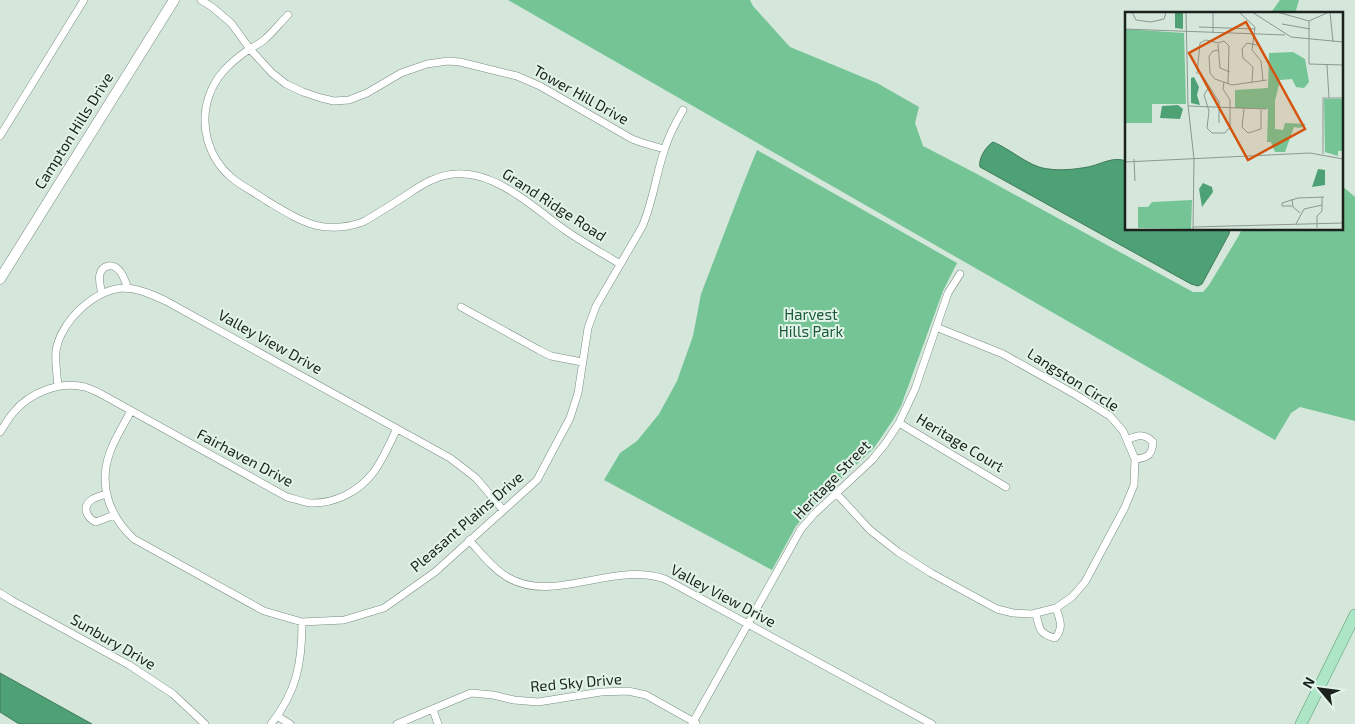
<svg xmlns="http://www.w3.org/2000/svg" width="1355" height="724" viewBox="0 0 1355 724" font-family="'Exo 2',sans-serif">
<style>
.green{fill:#74c496}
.water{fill:#4ea174;stroke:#3f7b5a}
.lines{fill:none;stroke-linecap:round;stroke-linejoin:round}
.street-casing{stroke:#7b8b81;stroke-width:8}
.secondary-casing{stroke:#7b8b81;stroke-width:11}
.primary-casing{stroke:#569772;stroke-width:12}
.street{stroke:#fff;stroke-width:7}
.secondary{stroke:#fff;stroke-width:10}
.primary{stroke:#ade6c6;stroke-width:11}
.labels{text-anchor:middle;stroke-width:4;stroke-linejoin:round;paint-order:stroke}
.street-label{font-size:15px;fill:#1b221d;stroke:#e2f4e8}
.park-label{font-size:15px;fill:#1b593a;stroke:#e2f4e8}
.inset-road{fill:none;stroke:#8b988f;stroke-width:1}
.view{fill:#d4540e;fill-opacity:0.15;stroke:#d4540e;stroke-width:2.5}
.inset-edge{fill:none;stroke:#1b221d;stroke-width:2.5}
</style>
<rect width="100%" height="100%" fill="#d5e7db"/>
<path class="green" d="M 508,0 L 750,0 L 753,6 L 790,47 L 877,83 L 919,107 L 915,123 L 923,146 L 977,174 L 1193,292 L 1203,292 L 1209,285 L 1238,237 L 1242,229 L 1341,229 L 1341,185 L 1355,197 L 1355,421 L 1300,407 L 1291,413 L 1275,440 Z
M 1280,0 L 1299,0 L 1295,14 L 1270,14 Z
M 757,150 L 957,263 L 943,291 L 901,406 L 893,420 L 874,448 L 819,500 L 796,526 L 772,570 L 604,480 L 620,453 L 637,441 L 659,414 L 677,381 L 693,336 L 701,294 L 742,187 Z"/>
<path class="water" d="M 993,142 C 1011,149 1030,168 1049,169 C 1062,171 1076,169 1088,167 C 1102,164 1113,156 1126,161 L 1126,229 L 1230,229 L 1229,234 L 1202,284 L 1198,286 L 1191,284 L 980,167 C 978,159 986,146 993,142 Z
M 0,673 L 92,724 L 19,724 L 0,712 Z"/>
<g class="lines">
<defs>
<path id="street" d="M 201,0 L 212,7 L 231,23 L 250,49 L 272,73 L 286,84 L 303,92 L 321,98 L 334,101 L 349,100 L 367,93 L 401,73 L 427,64 L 448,61 L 460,62 L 517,76 L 540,86 L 632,139 L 643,143 L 664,149
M 288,15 C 280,23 272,33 264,40 C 259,44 253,47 248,50 C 231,62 216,75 209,96 C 199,125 208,158 232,178 C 243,187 256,193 267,201 C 301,221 322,236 363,222 C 377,214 391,205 405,196 C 414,190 422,184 432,180 C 482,157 527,203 565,230 C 582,242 602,253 620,264
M 0,136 L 84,0
M 102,294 C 101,288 98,280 100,274 C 101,270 104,267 108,266 C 120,264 125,280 128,289
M 461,307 L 539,350 L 551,356 L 582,362
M 58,386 C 57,374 55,363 56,351 C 60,322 95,288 126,288 C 140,289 153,295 166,301 L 450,458 L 476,478 L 503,510
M 131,411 C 124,424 115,438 110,452 C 98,485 109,516 134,539 L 264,611 L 302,622 L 344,620 L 384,608 L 435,572 L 537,480 L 570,418 L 578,393 L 588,328 L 596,306 L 642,227 C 653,202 656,174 665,148 C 669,135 676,122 683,110
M 899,423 L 1006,487
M 0,432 C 4,426 8,419 13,413 C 30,392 60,381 85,387 C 91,389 98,392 103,395 L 287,497 C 295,499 303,502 310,503 C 334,504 358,492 372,474 C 382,462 390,442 397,429
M 1127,440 C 1137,435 1144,433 1153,442 C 1152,455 1148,458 1135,459
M 836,493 L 870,530 L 898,552 L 931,573 L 997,609 L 1013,613 L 1032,614 L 1056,608 L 1072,597 L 1085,582 L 1125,507 L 1134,485 L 1135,459 L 1123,431 L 1110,416 L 1076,395 L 1003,354 L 936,327
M 106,494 C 101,496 94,497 90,501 C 82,508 87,518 96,522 L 114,515
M 469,540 C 481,553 492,568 507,577 C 554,605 612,561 665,579 L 932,724
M 0,593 L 11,600 L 129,665 L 173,694 L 205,724
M 1036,613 C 1039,628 1039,634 1055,638 C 1064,628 1060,620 1056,608
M 433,710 L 438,724
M 277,716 L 290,724
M 271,724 C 297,691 302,663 302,622
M 397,724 L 471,693 L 493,695 L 514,700 L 538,702 L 601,692 L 628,691 L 646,695 L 696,723
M 692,724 L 801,529 L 814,514 L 872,460 L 885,444 L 899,423 L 915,389 L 948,293 L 960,274"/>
<path id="secondary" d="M 0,279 L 174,0"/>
<path id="primary" d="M 1301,724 L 1355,615"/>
</defs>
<use href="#street" class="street-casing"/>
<use href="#secondary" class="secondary-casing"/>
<use href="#primary" class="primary-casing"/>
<use href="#street" class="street"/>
<use href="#secondary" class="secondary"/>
<use href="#primary" class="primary"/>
</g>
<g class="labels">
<g class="street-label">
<text transform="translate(581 95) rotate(29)" y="5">Tower Hill Drive</text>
<text transform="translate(74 131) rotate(-58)" y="5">Campton Hills Drive</text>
<text transform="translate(554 205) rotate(33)" y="5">Grand Ridge Road</text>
<text transform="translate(270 342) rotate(29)" y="5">Valley View Drive</text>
<text transform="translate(1073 380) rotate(32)" y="5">Langston Circle</text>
<text transform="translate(960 443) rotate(31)" y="5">Heritage Court</text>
<text transform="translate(245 458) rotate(28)" y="5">Fairhaven Drive</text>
<text transform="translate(832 480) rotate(-46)" y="5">Heritage Street</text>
<text transform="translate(467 522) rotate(-41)" y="5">Pleasant Plains Drive</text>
<text transform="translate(723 596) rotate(28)" y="5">Valley View Drive</text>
<text transform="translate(113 642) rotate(30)" y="5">Sunbury Drive</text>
<text transform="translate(576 683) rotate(-5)" y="5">Red Sky Drive</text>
</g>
<g class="park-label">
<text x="811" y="320">Harvest<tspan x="811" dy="17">Hills Park</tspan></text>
</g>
</g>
<g transform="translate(1125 12)">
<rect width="218" height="218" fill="#d5e7db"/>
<path d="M 0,17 L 59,21 L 61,92 L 27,92 L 27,111 L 0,111 ZM 168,40 L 180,47 L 184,70 L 179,76 L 171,75 L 167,67 L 155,68 L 150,89 L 150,117 L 158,118 L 160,111 L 181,112 L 175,116 L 169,115 L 160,140 L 150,140 L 146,130 L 142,130 L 143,97 L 110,96 L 110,78 L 143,76 L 144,41 ZM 199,87 L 217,87 L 217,139 L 213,139 L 213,144 L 200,140 ZM 67,188 L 66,217 L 13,216 L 13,195 L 23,195 L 27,190 Z" fill="#74c496"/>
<path d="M 50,0 L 58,0 L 58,17 L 50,16 ZM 69,65 L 74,75 L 72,83 L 75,93 L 66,91 L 66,66 ZM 53,93 L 58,97 L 55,107 L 35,106 L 37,94 ZM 193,157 L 200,158 L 200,173 L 187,175 ZM 78,171 L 87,175 L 88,180 L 77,195 L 74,177 Z" fill="#4ea174"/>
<path class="inset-road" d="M 7,0 L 11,8 L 26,10 L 39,7 L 41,0M 61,0 L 63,93 L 69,147M 114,0 L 130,15 L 127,38 L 136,49 L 138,69M 127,0 L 166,25 L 218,30M 152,0 L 184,9 L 204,0M 205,0 L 208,30M 184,9 L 184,52 L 218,53M 157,12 L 185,17M 74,15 L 130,17M 0,17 L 160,23M 88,21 L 88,0M 93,31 L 99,29 L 104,34 L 103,72M 93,32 L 95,56 L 105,60M 94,38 L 88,39 L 84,44 L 85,61 L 90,67 L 107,73 L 142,68M 202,53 L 204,86M 72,62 L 75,31 L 81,28 L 93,31M 77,63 L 94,90 L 94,111M 127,70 L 128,55 L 118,46 L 117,37 L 122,31 L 132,33M 84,75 L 79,83 L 84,99 L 82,116 L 87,121 L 100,121 L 105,115 L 105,88 L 98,77 L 99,70M 63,94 L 141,97M 119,97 L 117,115 L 123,121 L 136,117 L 136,98M 198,142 L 198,86 L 218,86M 9,147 L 10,169M 0,150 L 185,141 L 218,147M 167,187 L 168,195 L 175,201M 167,194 L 157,194 L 157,191 L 173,186 L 199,185M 171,212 L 179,197 L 197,193M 68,215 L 218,211M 192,216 L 192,204 L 197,199 L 197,185M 68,217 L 69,147"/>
<path class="view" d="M 121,10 L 180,117 L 123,148 L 64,41 Z"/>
<rect width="218" height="218" class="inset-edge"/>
</g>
<g transform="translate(1320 689) rotate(299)" stroke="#e2f4e8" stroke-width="4" paint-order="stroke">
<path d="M0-4L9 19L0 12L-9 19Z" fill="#1b221d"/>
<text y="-8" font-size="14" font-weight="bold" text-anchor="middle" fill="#1b221d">N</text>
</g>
</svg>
